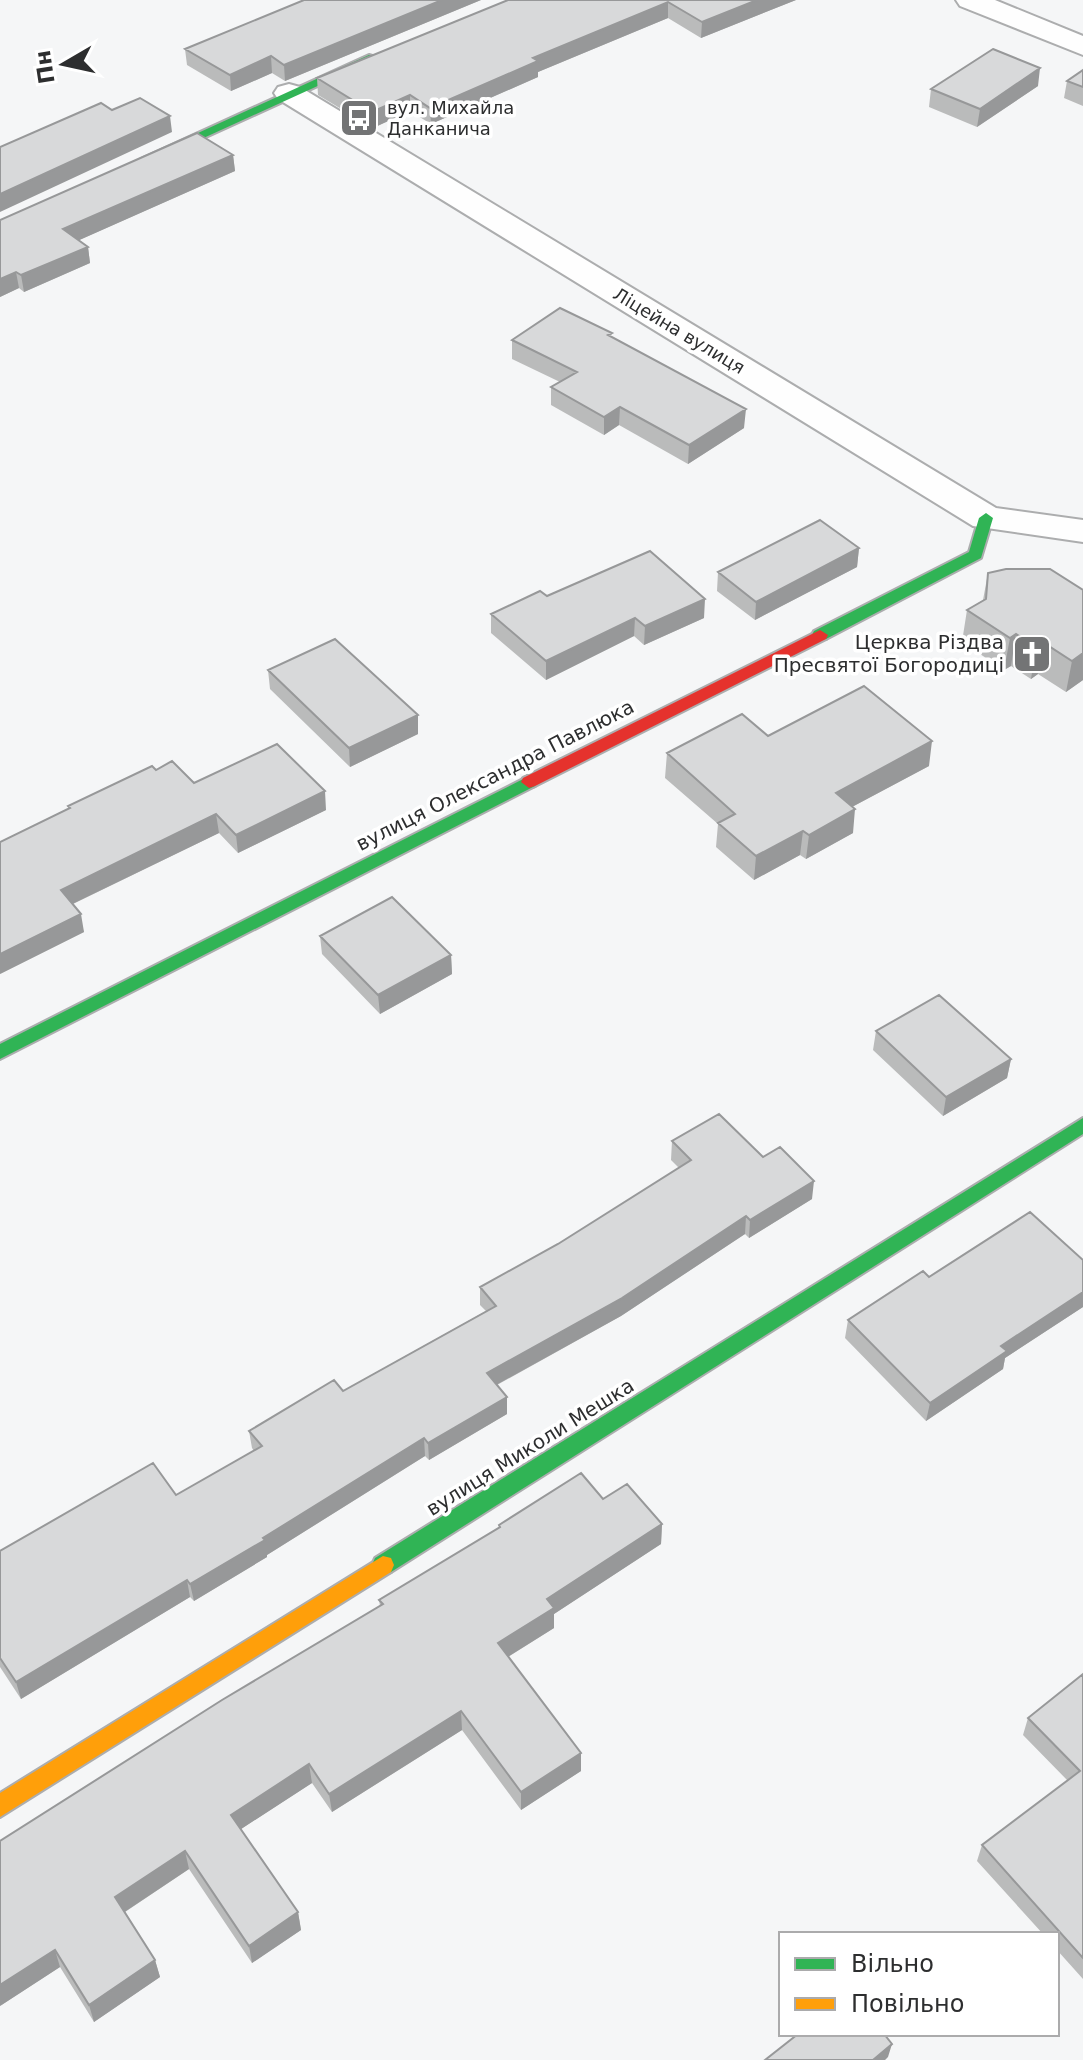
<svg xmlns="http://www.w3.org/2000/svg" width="1083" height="2060" viewBox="0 0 1083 2060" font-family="'DejaVu Sans',sans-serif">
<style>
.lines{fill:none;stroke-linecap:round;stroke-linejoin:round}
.street-casing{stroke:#acadae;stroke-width:4}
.fast-casing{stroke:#acadae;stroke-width:4}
.slow-casing{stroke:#acadae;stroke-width:4}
.jam-casing{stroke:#acadae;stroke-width:4}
.street{fill:#fefefe;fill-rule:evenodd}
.fast{fill:#30b455;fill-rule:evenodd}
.slow{fill:#ff9f0a;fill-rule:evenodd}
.jam{fill:#e5322d;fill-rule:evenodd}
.wall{fill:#babbbb}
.shaded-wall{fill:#979899}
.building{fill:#d8d9da;stroke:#979899;stroke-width:2}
.labels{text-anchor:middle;stroke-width:7;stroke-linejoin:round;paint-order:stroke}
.far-poi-label{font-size:18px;fill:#2d2e2f;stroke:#fff;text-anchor:start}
.far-street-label{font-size:18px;fill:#2d2e2f;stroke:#fff}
.poi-label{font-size:20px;fill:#2d2e2f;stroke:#fff;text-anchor:end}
.street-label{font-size:20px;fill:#2d2e2f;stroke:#fff}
</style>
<rect width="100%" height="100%" fill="#f5f6f7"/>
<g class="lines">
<defs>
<path id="street" d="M 956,0 L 995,0 L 1083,36 L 1083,55 L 960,6 Z
M 289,84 L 300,87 L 996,508 L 1083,520 L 1083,542 L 973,526 L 278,99 L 274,93 L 278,87 Z"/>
<path id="fast" d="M 369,55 L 379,58 L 151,162 L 141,159 Z
M 986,513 L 993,518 L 981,558 L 826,639 L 814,639 L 812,635 L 814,631 L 969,552 L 979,518 Z
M 529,776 L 537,782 L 535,786 L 0,1059 L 0,1044 Z
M 1083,1118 L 1083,1134 L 391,1572 L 383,1574 L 375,1572 L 372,1565 L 375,1558 Z"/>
<path id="slow" d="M 383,1556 L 391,1558 L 394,1565 L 391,1572 L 0,1817 L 0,1793 Z"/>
<path id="jam" d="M 820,630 L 828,635 L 826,639 L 535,786 L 529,788 L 521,782 L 523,778 Z"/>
</defs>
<use href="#street" class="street-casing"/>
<use href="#fast" class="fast-casing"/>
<use href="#slow" class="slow-casing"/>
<use href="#jam" class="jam-casing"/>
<use href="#street" class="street"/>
<use href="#fast" class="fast"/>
<use href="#slow" class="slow"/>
<use href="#jam" class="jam"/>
</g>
<path class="wall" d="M 304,0 L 481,0 L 285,81 L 272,73 L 231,91 L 187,65 L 185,49 Z
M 508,0 L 796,0 L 701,38 L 668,18 L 538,72 L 538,77 L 431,124 L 410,111 L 373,128 L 318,95 L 317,78 Z
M 1083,70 L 1083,106 L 1064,98 L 1067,81 Z
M 1038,86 L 977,127 L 929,107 L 931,89 Z
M 233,155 L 235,171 L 79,240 L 88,247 L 90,263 L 24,292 L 19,288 L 0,297 L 0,220 Z
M 612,333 L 611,337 L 744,428 L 688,464 L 619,425 L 604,435 L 551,405 L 551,387 L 560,382 L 512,359 L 512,340 Z
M 859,548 L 857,567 L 755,620 L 717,591 L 718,572 Z
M 988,573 L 1083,590 L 1083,680 L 1066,692 L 1038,674 L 1031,679 L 1011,666 L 1004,670 L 962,642 L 967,610 L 983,600 Z
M 547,596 L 704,618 L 644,645 L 634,636 L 546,680 L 491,633 L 491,614 Z
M 268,670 L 418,715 L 418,734 L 350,767 L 270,689 Z
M 768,736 L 929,766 L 852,807 L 853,833 L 806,859 L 800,855 L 754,880 L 716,847 L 718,824 L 665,778 L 667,753 Z
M 156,770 L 194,783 L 326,810 L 238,853 L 219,833 L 73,904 L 84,932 L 0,974 L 69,809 L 68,806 Z
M 320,936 L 451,955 L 452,974 L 380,1014 L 322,954 Z
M 876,1031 L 1011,1059 L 1007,1078 L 943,1116 L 873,1050 Z
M 672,1141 L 763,1157 L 812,1199 L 749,1238 L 745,1234 L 621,1316 L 497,1385 L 507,1414 L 429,1460 L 425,1456 L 267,1555 L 267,1557 L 194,1601 L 190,1597 L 21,1699 L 0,1667 L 0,1551 L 176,1495 L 254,1451 L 252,1448 L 249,1431 L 343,1391 L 486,1311 L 480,1305 L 480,1287 L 558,1244 L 679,1168 L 671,1160 Z
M 1083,1260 L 1083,1307 L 1005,1358 L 1003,1369 L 926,1421 L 845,1338 L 848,1320 L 929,1277 Z
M 603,1499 L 662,1524 L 661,1544 L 554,1614 L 554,1628 L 508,1657 L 581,1753 L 581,1771 L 521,1810 L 462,1730 L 332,1812 L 312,1783 L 241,1829 L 298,1912 L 301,1930 L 252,1963 L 189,1869 L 125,1912 L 155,1960 L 160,1977 L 94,2022 L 60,1967 L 0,2006 L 380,1606 L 379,1600 L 499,1528 L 499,1525 Z
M 1083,1674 L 1083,1979 L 1057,1950 L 1057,1934 L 1043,1934 L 977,1861 L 982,1845 L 1068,1781 L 1023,1735 L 1028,1718 Z"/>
<path class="shaded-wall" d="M 442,0 L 481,0 L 285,81 L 284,65 Z
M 757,0 L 796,0 L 701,38 L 702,22 Z
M 668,2 L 668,18 L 538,72 L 538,77 L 431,124 L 430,108 L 533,58 Z
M 271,56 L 272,73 L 231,91 L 230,75 Z
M 1040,68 L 1038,86 L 977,127 L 980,109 Z
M 410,95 L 410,111 L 373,128 L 372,112 Z
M 170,116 L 172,132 L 0,212 L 0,194 Z
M 233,155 L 235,171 L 66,246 L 63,229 Z
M 88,247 L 90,263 L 24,292 L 21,275 Z
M 16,272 L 19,288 L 0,297 L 0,279 Z
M 620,407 L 619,425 L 604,435 L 604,417 Z
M 746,409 L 744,428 L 688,464 L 689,445 Z
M 859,548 L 857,567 L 755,620 L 756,602 Z
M 705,599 L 704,618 L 644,645 L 645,626 Z
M 635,618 L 634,636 L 546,680 L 546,661 Z
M 1016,634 L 1011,666 L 1004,670 L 1010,638 Z
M 1044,643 L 1038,674 L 1031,679 L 1036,647 Z
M 1083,653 L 1083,680 L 1066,692 L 1072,661 Z
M 418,715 L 418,734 L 350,767 L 349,748 Z
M 932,741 L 929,766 L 833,817 L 836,793 Z
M 325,791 L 326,810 L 238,853 L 236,835 Z
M 855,809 L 853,833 L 806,859 L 809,835 Z
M 216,814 L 219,833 L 64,908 L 61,890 Z
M 803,831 L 800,855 L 754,880 L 756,856 Z
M 81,914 L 84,932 L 0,974 L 0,954 Z
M 451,955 L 452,974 L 380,1014 L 378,995 Z
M 1011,1059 L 1007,1078 L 943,1116 L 946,1097 Z
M 814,1181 L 812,1199 L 749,1238 L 750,1220 Z
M 746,1216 L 745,1234 L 621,1316 L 487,1390 L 487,1373 Z
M 1083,1292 L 1083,1307 L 1005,1358 L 1003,1369 L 926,1421 L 930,1403 L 1001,1346 Z
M 507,1397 L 507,1414 L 429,1460 L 428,1443 Z
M 424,1438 L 425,1456 L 267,1555 L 267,1557 L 194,1601 L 190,1584 Z
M 662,1524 L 661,1544 L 554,1614 L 554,1628 L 498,1663 L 498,1643 L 547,1599 Z
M 187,1580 L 190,1597 L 21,1699 L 16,1682 Z
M 461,1711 L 462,1730 L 332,1812 L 329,1794 Z
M 581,1753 L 581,1771 L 521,1810 L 521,1792 Z
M 309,1764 L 312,1783 L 235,1833 L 231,1815 Z
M 185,1851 L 189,1869 L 120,1915 L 115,1897 Z
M 298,1912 L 301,1930 L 252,1963 L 249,1946 Z
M 55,1950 L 60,1967 L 0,2006 L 0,1985 Z
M 155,1960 L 160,1977 L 94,2022 L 89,2005 Z
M 892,2044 L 888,2057 L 885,2060 L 872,2060 Z"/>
<path class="building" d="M 304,0 L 442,0 L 284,65 L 271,56 L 230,75 L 185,49 Z
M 508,0 L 757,0 L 702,22 L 668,2 L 533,58 L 538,61 L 430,108 L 410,95 L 372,112 L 317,78 Z
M 993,49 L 1040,68 L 980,109 L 931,89 Z
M 1083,70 L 1083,87 L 1067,81 Z
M 140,98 L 170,116 L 0,194 L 0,147 L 101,103 L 112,110 Z
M 197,133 L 233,155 L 63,229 L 88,247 L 21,275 L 16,272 L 0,279 L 0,220 Z
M 560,308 L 612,333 L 608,335 L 746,409 L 689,445 L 620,407 L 604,417 L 551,387 L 577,372 L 512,340 Z
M 820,520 L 859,548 L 756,602 L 718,572 Z
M 650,551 L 705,599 L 645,626 L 635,618 L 546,661 L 491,614 L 540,591 L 547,596 Z
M 1006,569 L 1050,569 L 1083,590 L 1083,653 L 1072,661 L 1044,643 L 1036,647 L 1016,634 L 1010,638 L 967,610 L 986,599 L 988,573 Z
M 335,639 L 418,715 L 349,748 L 268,670 Z
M 864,686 L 932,741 L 836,793 L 855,809 L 809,835 L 803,831 L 756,856 L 718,823 L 735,814 L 667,753 L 742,714 L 768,736 Z
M 277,744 L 325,791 L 236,835 L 216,814 L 61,890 L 81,914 L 0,954 L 0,842 L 70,808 L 68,806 L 152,766 L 156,770 L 172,761 L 194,783 Z
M 392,897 L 451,955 L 378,995 L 320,936 Z
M 939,995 L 1011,1059 L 946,1097 L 876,1031 Z
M 719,1114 L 763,1157 L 780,1147 L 814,1181 L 750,1220 L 746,1216 L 622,1298 L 487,1373 L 507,1397 L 428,1443 L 424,1438 L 263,1538 L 265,1540 L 190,1584 L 187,1580 L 16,1682 L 0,1658 L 0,1551 L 153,1463 L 176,1495 L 262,1446 L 249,1431 L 334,1380 L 343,1391 L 496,1306 L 480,1287 L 558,1244 L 691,1160 L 672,1141 Z
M 1030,1212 L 1083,1260 L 1083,1292 L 1001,1346 L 1007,1351 L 930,1403 L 848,1320 L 923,1271 L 929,1277 Z
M 581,1473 L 603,1499 L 627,1484 L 662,1524 L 547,1599 L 554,1608 L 498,1643 L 581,1753 L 521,1792 L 461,1711 L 329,1794 L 309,1764 L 231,1815 L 298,1912 L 249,1946 L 185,1851 L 115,1897 L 155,1960 L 89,2005 L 55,1950 L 0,1985 L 0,1841 L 222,1700 L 383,1604 L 379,1600 L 500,1527 L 499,1525 Z
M 1083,1674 L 1083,1958 L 982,1845 L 1080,1771 L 1028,1718 Z
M 798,2034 L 884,2034 L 892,2044 L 873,2060 L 765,2060 Z"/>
<defs>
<symbol id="bus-square" viewBox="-11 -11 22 22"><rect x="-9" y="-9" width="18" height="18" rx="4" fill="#737475" stroke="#fff"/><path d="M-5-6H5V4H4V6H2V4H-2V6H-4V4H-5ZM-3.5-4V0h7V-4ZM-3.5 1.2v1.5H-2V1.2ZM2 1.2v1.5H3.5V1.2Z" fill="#fff"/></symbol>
<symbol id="church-square" viewBox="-11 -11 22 22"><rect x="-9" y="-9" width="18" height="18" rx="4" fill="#737475" stroke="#fff"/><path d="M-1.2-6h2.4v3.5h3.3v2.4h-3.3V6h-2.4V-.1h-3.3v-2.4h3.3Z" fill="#fff"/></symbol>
</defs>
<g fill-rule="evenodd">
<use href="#bus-square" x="337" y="96" width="44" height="44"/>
<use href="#church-square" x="1010" y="632" width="44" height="44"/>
</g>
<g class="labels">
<g class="far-poi-label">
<text x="387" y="114">вул. Михайла<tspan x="387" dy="21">Данканича</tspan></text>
</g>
<g class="far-street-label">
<text transform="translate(679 331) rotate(31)" y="6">Ліцейна вулиця</text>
</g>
<g class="poi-label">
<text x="1004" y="649">Церква Різдва<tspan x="1004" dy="23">Пресвятої Богородиці</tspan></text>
</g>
<g class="street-label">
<text transform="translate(495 775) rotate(-27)" y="7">вулиця Олександра Павлюка</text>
<text transform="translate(530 1447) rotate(-32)" y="7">вулиця Миколи Мешка</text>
</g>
</g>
<rect x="779" y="1932" width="280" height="104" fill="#ffffff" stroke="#ababac" stroke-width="2"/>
<rect x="795" y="1958" width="40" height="12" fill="#30b455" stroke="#ababac" stroke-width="2"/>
<text x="851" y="1972" font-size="24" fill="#2d2e2f">Вільно</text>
<rect x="795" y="1998" width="40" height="12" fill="#ff9f0a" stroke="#ababac" stroke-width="2"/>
<text x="851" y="2012" font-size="24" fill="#2d2e2f">Повільно</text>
<g transform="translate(64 64) rotate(261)" stroke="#ffffff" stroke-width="6" paint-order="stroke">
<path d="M0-6L14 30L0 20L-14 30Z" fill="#2d2e2f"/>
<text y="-12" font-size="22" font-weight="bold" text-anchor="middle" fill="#2d2e2f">Пн</text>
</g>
</svg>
